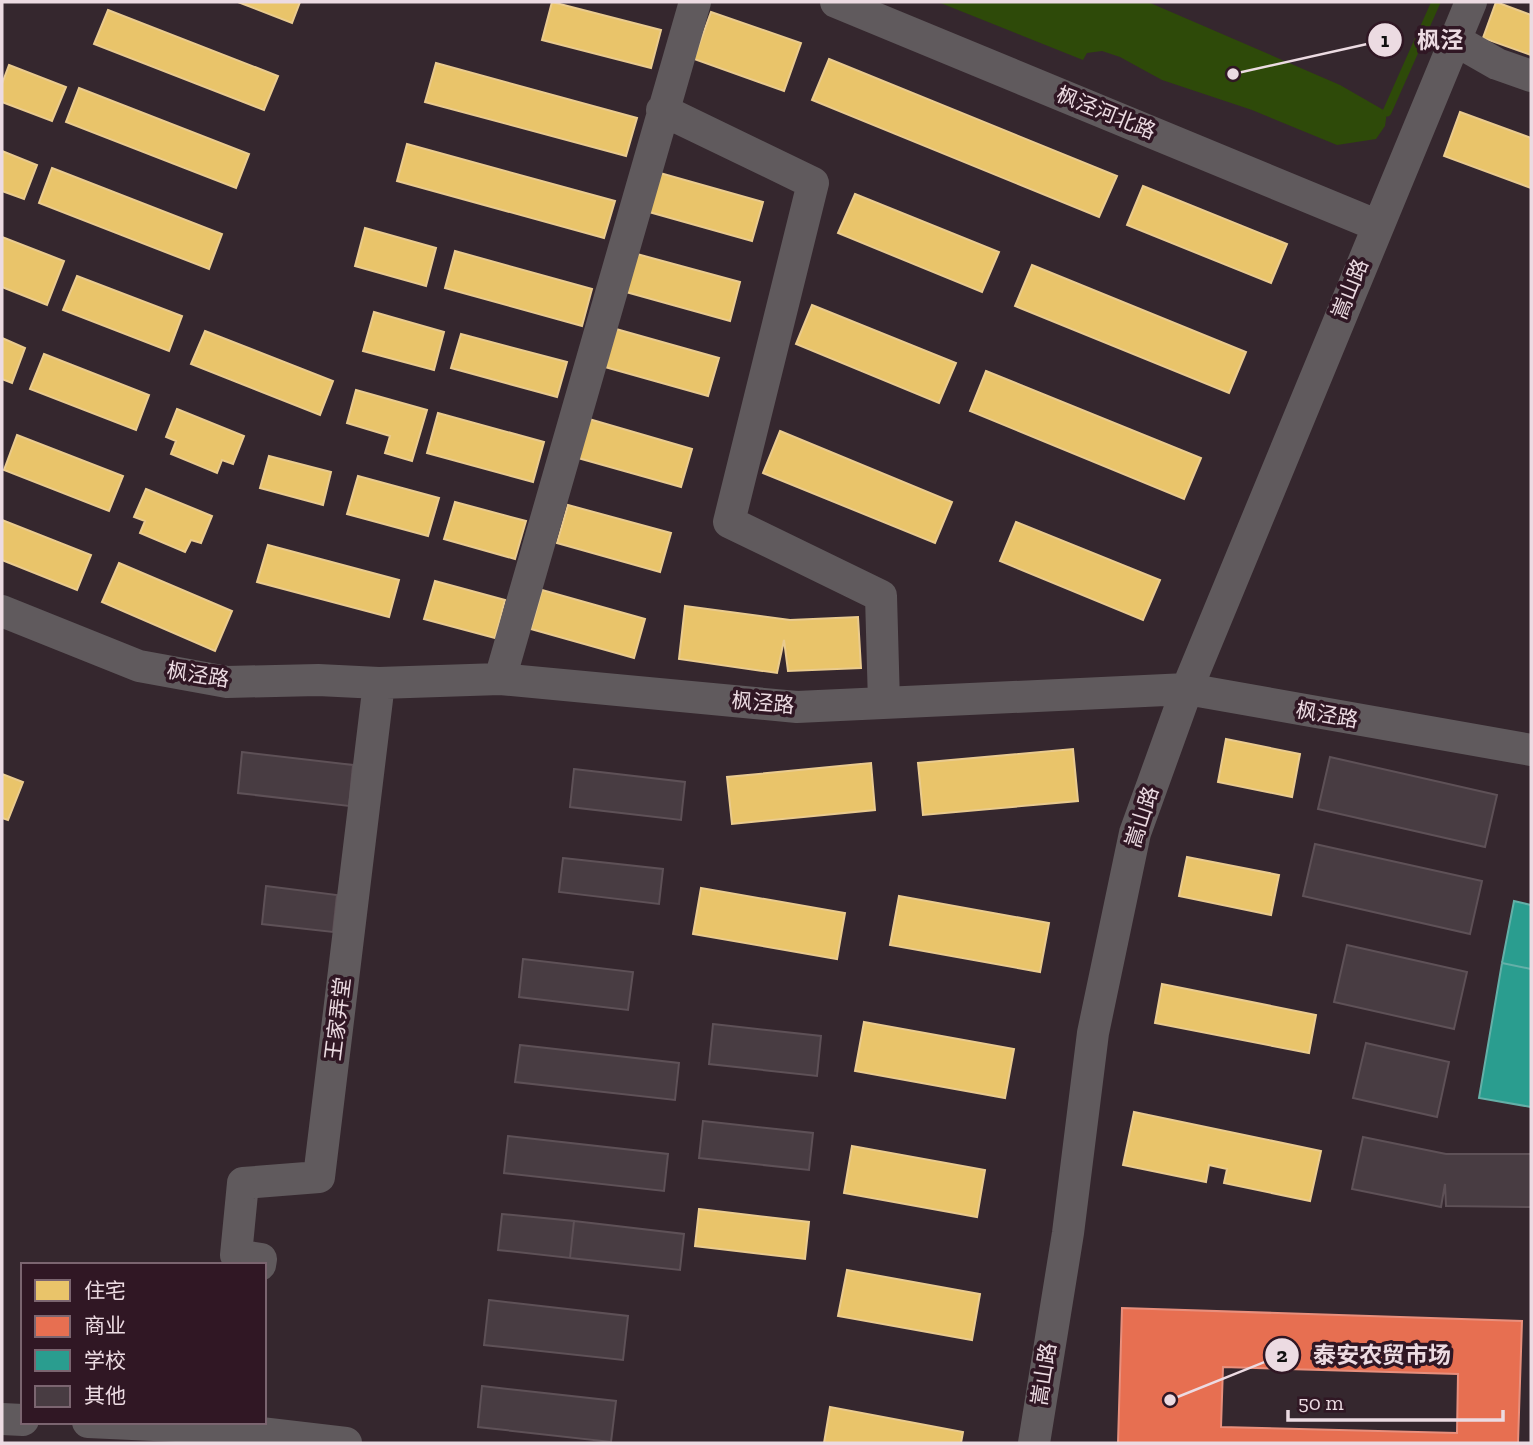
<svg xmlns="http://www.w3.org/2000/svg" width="1533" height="1445" viewBox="0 0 1533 1445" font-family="'Zilla Slab','Noto Sans SC',serif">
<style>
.water{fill:#2e4a09}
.homes{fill:#e9c46a;stroke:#eacb8e;stroke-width:2}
.shops{fill:#e76f51;stroke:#e88f7c;stroke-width:2;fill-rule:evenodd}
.schools{fill:#2a9d8f;stroke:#64b0a8;stroke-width:2}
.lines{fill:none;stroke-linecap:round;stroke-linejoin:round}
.stream{stroke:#2e4a09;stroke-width:9}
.building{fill:#483c42;stroke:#5e5157;stroke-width:2}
.minor{stroke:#605a5d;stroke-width:32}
.labels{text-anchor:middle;stroke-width:7;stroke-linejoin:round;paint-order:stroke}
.street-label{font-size:21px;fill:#ecdbe2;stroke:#301724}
.leader{fill:none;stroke:#ecdbe2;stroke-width:2.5}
.callout-dot{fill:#ecdbe2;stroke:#301724;stroke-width:2.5}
.mark-label{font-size:21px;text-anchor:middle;font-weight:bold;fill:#111}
.callout-label{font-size:23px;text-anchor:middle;font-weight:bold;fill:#ecdbe2;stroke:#301724;stroke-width:7;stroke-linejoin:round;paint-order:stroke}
</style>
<rect width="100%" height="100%" fill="#35272e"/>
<path class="water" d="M 938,2 L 1148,2 L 1340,85 L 1387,112 L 1385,126 L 1376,139 L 1337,145 L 1252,110 L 1162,80 L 1120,57 L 1102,51 L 1087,53 L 1083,60 Z"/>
<path class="homes" d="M 238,2 L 300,2 L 292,23 Z
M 552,2 L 661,30 L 651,68 L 542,40 Z
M 1496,2 L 1531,15 L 1531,55 L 1483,38 Z
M 108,10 L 278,76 L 264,110 L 94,44 Z
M 711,12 L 801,43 L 784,91 L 694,59 Z
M 829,59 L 1117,176 L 1099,217 L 812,100 Z
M 436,63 L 637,118 L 626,156 L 425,102 Z
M 9,65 L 66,87 L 52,121 L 2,102 L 2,84 Z
M 79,88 L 249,154 L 236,188 L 66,122 Z
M 1460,112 L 1531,138 L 1531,188 L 1444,156 Z
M 407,144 L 615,201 L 604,238 L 397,181 Z
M 2,151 L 37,165 L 24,199 L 2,191 Z
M 52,168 L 222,234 L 209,269 L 39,203 Z
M 660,173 L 763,202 L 752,241 L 649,212 Z
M 1143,186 L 1287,244 L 1271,283 L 1127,225 Z
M 855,194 L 999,252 L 982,292 L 838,233 Z
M 365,228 L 436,248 L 426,286 L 355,266 Z
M 2,237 L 64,261 L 47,305 L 2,287 Z
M 455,251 L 592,289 L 582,326 L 445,288 Z
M 637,254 L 740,282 L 730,321 L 626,292 Z
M 1032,265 L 1246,352 L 1229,393 L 1015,306 Z
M 77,276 L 182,316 L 169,351 L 63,310 Z
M 812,305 L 956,363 L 939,403 L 796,344 Z
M 374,312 L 444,332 L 434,370 L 363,351 Z
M 616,329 L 719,358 L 708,396 L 605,367 Z
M 205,331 L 333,381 L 320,415 L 191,364 Z
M 461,334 L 567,362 L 557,397 L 451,368 Z
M 2,338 L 25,348 L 12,383 L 2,379 Z
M 44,354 L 149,395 L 136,430 L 30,389 Z
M 986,371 L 1201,458 L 1184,499 L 970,411 Z
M 356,390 L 427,410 L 412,461 L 385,453 L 390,436 L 347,423 Z
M 177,409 L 244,436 L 233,464 L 222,460 L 217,473 L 171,454 L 176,441 L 166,437 Z
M 438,413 L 544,442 L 533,482 L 427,453 Z
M 589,419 L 692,449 L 681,487 L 578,458 Z
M 780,431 L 952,502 L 935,543 L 763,473 Z
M 17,435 L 123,476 L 109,511 L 4,470 Z
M 269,456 L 331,472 L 323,505 L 260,488 Z
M 358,476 L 439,498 L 428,536 L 347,514 Z
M 146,489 L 212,516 L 201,543 L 191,540 L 185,552 L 140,533 L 145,521 L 134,517 Z
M 455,502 L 526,521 L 515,559 L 444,539 Z
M 568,505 L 671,533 L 660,572 L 557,543 Z
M 2,520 L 91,555 L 77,590 L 2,560 Z
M 1016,522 L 1160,580 L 1143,620 L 1000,561 Z
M 268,545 L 399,580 L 389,617 L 257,582 Z
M 119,563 L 232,611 L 215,651 L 102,602 Z
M 435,581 L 505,600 L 495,638 L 424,619 Z
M 542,590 L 645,619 L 634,658 L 531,629 Z
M 685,606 L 790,620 L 858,617 L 861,668 L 788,671 L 784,640 L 777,673 L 679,659 Z
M 1226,739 L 1300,754 L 1292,797 L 1218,782 Z
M 1073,749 L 1078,801 L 923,815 L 918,763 Z
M 871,763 L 875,810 L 732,824 L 727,777 Z
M 2,774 L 23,782 L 8,820 L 2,818 Z
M 1187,857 L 1279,875 L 1271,915 L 1179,896 Z
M 701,888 L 845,913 L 837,959 L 693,934 Z
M 899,896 L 1049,923 L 1040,972 L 890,945 Z
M 1162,984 L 1316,1015 L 1309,1053 L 1155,1023 Z
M 864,1022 L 1014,1049 L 1005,1098 L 855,1071 Z
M 1134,1112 L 1321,1151 L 1310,1201 L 1224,1183 L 1227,1169 L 1209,1165 L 1206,1182 L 1123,1165 Z
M 852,1146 L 985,1170 L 977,1217 L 844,1193 Z
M 699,1209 L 809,1222 L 805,1259 L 695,1246 Z
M 847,1270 L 980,1294 L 972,1340 L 838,1316 Z
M 830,1407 L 963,1432 L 961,1443 L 824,1443 Z"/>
<path class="shops" d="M 1122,1308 L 1522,1321 L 1518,1443 L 1118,1443 ZM 1223,1367 L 1458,1374 L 1457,1433 L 1221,1427 Z"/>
<path class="schools" d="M 1514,901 L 1531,905 L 1531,969 L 1502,963 Z
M 1502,963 L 1531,969 L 1531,1107 L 1479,1098 Z"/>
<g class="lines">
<path class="stream" d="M 1387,112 L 1436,2"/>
</g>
<path class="building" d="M 242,752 L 353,765 L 349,806 L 238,793 Z
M 1330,757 L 1497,795 L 1485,847 L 1318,809 Z
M 574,769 L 685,782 L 681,820 L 570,807 Z
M 1315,844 L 1482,881 L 1470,934 L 1303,896 Z
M 563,858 L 663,869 L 659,904 L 559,892 Z
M 266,886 L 337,895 L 333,932 L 262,924 Z
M 1347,945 L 1467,972 L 1454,1029 L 1334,1002 Z
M 523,959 L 633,972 L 628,1010 L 519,997 Z
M 713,1024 L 821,1036 L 817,1076 L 709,1064 Z
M 1366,1043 L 1449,1062 L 1437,1117 L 1353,1098 Z
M 520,1045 L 679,1063 L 675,1100 L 515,1082 Z
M 703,1121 L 813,1133 L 809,1170 L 699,1158 Z
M 508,1136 L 668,1154 L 664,1191 L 504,1173 Z
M 1363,1137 L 1446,1154 L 1531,1154 L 1531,1207 L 1446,1206 L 1445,1184 L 1441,1207 L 1352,1189 Z
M 502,1214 L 574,1221 L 570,1258 L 498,1250 Z
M 574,1221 L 684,1234 L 680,1270 L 570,1258 Z
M 489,1300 L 628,1316 L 623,1360 L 484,1345 Z
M 482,1386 L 616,1401 L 611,1442 L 478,1427 Z"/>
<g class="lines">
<path class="minor" d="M 836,2 L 1376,225
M 1455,40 L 1497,64 L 1531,76
M 662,110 L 813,183 L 729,522 L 881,596 L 884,703
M 2,611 L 139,666 L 227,682 L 318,680 L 379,683 L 500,679 L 797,707 L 1187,689 L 1531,750
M 500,679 L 695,2
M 260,1265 L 261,1259 L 236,1255 L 243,1183 L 319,1177 L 379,683
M 2,1419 L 23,1420
M 88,1422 L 220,1428 L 346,1443
M 1034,1443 L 1068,1233 L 1093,1033 L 1135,833 L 1187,689 L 1471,2"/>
</g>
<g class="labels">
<g class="street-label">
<text transform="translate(1106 113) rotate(22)" y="7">枫泾河北路</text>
<text transform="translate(1350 289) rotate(-68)" y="7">嵩山路</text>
<text transform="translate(198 675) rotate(9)" y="7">枫泾路</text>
<text transform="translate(763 703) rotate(5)" y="7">枫泾路</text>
<text transform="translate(1327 715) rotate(10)" y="7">枫泾路</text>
<text transform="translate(1142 817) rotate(-72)" y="7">嵩山路</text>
<text transform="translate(338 1019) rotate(-83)" y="7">王家弄堂</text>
<text transform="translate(1044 1374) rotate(-81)" y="7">嵩山路</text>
</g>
</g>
<path class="leader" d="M1233 74L1385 40M1170 1400L1282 1355"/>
<g class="callout-dot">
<circle cx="1233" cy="74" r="7"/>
<circle cx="1170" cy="1400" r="7"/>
<circle cx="1385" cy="40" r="18"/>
<circle cx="1282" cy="1355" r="18"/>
</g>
<g class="mark-label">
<text x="1385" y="47">1</text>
<text x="1282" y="1362">2</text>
</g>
<g class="callout-label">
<text x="1440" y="48">枫泾</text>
<text x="1382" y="1363">泰安农贸市场</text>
</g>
<rect width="1533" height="1445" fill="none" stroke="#ecdbe2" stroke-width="7"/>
<rect x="21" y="1263" width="245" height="161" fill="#301724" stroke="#7b6570" stroke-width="2"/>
<rect x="35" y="1280" width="35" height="21" fill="#e9c46a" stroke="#7b6570" stroke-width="2"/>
<text x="84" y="1298" font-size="21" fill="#ecdbe2">住宅</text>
<rect x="35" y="1316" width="35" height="21" fill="#e76f51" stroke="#7b6570" stroke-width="2"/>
<text x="84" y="1333" font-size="21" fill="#ecdbe2">商业</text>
<rect x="35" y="1350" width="35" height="21" fill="#2a9d8f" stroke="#7b6570" stroke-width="2"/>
<text x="84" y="1368" font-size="21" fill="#ecdbe2">学校</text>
<rect x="35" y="1386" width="35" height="21" fill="#483c42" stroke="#7b6570" stroke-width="2"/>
<text x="84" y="1403" font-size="21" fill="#ecdbe2">其他</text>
<path d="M1288 1410v10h215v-10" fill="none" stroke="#ecdbe2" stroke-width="3.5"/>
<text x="1298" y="1410" font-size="21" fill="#ecdbe2" stroke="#301724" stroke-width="5" paint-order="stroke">50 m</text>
</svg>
